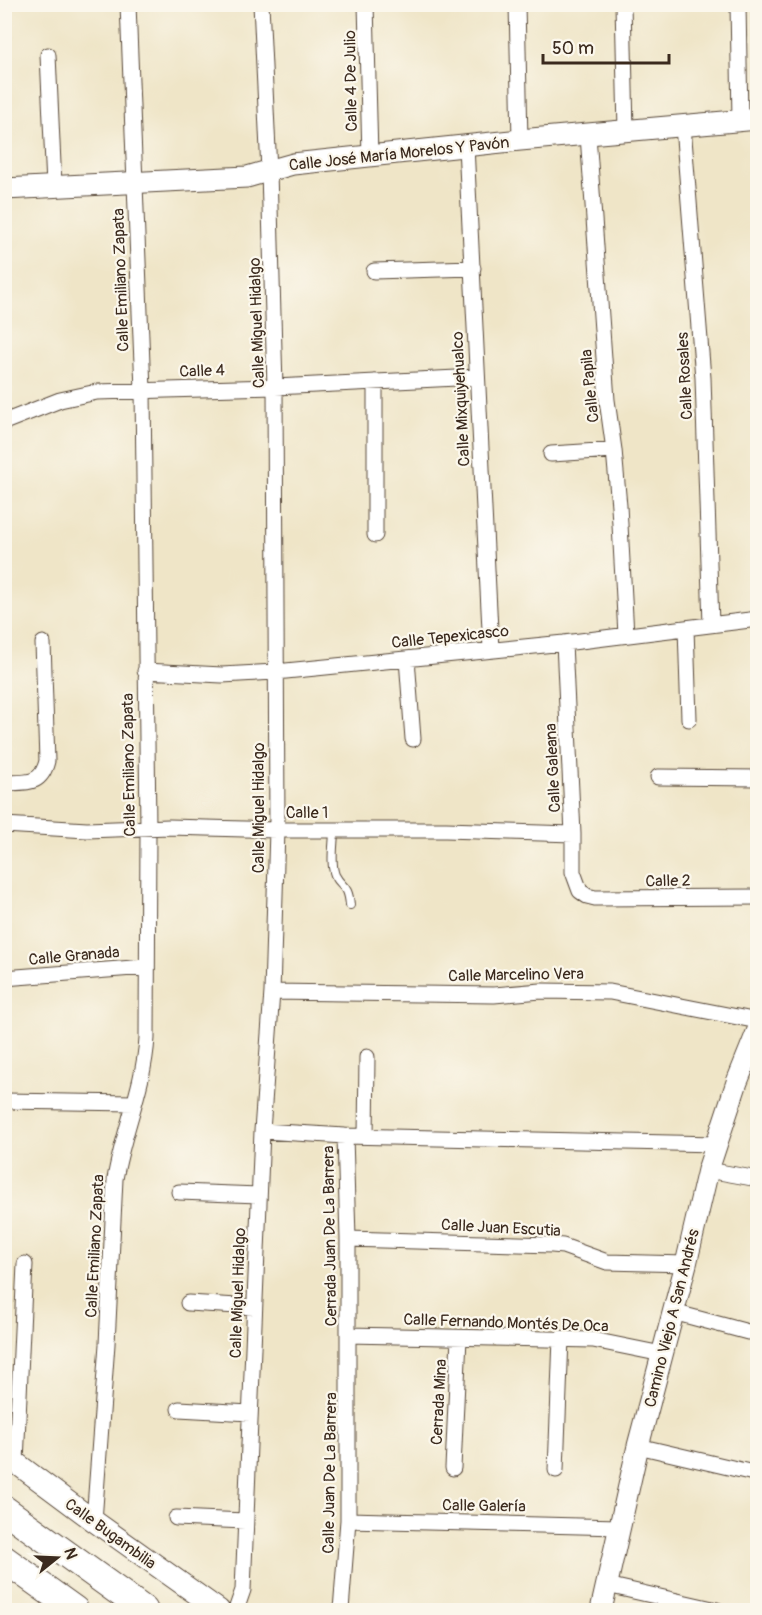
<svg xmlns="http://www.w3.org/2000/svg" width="762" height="1615" viewBox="0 0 762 1615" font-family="Pangolin,sans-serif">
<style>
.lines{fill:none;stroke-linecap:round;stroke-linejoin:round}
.lane-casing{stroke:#564637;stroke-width:10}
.street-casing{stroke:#564637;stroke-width:17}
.secondary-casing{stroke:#564637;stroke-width:23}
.highway-casing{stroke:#564637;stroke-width:29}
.lane{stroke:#fff;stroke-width:8}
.street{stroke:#fff;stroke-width:15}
.secondary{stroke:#fff;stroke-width:21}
.highway{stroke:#fff;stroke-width:27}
.labels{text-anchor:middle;stroke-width:4.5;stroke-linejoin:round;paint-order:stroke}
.street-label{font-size:16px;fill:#3b2a1e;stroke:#fbf7ec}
</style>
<rect width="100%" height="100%" fill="#fbf7ec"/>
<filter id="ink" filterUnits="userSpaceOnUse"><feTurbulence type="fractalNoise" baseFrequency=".0167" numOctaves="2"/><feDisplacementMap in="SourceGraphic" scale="12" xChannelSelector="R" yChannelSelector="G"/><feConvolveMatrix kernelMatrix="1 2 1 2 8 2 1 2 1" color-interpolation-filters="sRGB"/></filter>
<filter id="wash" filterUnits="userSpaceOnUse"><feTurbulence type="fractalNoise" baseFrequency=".008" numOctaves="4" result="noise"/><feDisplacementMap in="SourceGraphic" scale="24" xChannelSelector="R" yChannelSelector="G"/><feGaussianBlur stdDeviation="1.35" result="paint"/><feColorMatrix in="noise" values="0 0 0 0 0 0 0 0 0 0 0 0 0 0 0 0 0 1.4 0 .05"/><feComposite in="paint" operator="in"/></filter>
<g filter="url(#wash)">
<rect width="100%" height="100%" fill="#efe5c7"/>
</g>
<g filter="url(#ink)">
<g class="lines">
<defs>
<path id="lane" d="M 334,830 C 334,843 330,863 335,875 C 342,889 348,883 350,905"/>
<path id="street" d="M 366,4 L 370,156
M 517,4 L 520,140
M 623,4 L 626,130
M 738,4 L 740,120
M 48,55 L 54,186
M 683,126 L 703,378 L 711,625
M 588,135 L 607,400 L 614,450 L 619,506 L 626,635
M 466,146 L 491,650
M 374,271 L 473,268
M 375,382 L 375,535
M 4,422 L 60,400 L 97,392 L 275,387 L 477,377
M 551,454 L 614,450
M 686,628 L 689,719
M 564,643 L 573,834 L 573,872 L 580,891 L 587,896 L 595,898 L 758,897
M 407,659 L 413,739
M 145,671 L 222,675 L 276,672 L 564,643 L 758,619
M 658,777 L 758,778
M 4,783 C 26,782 41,786 47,761 L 43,643
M 4,825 L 87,830 L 169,827 L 277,830 L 446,830 L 573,834
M 4,978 L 146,967
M 272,992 L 494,995 L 541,991 L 610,992 L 758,1021
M 4,1101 L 134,1103
M 262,1131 L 345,1136 L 716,1144
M 366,1136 L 367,1057
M 708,1170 L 758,1179
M 179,1192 L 259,1195
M 348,1239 L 552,1245 L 563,1246 L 607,1262 L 686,1264
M 188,1303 L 254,1307
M 673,1312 L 748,1332
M 348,1335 L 593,1340 L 662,1354
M 179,1409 L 250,1413
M 638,1446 L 758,1474
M 16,1462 L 25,1264
M 453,1468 L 459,1338
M 556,1470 L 561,1338
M 176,1518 L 245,1521
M 348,1520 L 619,1527
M 94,1521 L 107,1344 L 115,1179 C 123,1131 144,1087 147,1038 L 148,828 L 143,390 L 128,4
M 607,1585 L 717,1610
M 236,1610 L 243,1590 L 262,1131 L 272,992 L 277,830 L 275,387 L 269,171 L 261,4
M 341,1610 L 348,1520 L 348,1239 L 345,1136"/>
<path id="secondary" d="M 4,189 L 247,177 L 293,164 L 520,140 L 758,119
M 4,1454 L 94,1521 L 219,1610
M 601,1610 L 638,1446 L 686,1264 L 708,1170 L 737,1082 L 758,1030"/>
<path id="highway" d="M 4,1509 L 144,1610
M 4,1559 L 75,1610"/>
</defs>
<use href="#lane" class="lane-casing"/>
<use href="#street" class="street-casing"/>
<use href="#secondary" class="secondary-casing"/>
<use href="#highway" class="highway-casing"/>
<use href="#lane" class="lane"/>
<use href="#street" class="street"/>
<use href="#secondary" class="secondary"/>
<use href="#highway" class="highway"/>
</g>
</g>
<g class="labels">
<g class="street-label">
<text transform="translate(350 81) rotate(-91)" y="6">Calle 4 De Julio</text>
<text transform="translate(399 153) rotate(-6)" y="6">Calle José María Morelos Y Pavón</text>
<text transform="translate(120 280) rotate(-92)" y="6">Calle Emiliano Zapata</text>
<text transform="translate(256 323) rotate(-92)" y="6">Calle Miguel Hidalgo</text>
<text transform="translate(202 370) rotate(-2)" y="6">Calle 4</text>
<text transform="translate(684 376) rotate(-93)" y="6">Calle Rosales</text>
<text transform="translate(589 386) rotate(-96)" y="6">Calle Papila</text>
<text transform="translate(460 399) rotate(-93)" y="6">Calle Mixquiyehualco</text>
<text transform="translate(450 636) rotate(-6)" y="6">Calle Tepexicasco</text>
<text transform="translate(128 765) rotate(-91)" y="6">Calle Emiliano Zapata</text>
<text transform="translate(552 768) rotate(-93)" y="6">Calle Galeana</text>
<text transform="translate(258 808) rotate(-90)" y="6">Calle Miguel Hidalgo</text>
<text x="307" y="818">Calle 1</text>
<text transform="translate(668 880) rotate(-1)" y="6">Calle 2</text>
<text transform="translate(74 955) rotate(-5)" y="6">Calle Granada</text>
<text transform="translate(516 974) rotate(-1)" y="6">Calle Marcelino Vera</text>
<text transform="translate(501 1227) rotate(3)" y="6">Calle Juan Escutia</text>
<text transform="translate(329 1236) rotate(-91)" y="6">Cerrada Juan De La Barrera</text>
<text transform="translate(94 1246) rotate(-87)" y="6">Calle Emiliano Zapata</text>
<text transform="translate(237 1293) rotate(-88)" y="6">Calle Miguel Hidalgo</text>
<text transform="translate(671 1318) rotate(-76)" y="6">Camino Viejo A San Andrés</text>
<text transform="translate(506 1322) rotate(2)" y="6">Calle Fernando Montés De Oca</text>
<text transform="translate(438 1402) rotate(-87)" y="6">Cerrada Mina</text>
<text transform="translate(329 1473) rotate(-89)" y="6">Calle Juan De La Barrera</text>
<text transform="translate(484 1505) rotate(1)" y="6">Calle Galería</text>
<text transform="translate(111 1533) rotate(36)" y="6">Calle Bugambilia</text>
</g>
</g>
<rect width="762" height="1615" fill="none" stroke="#fbf7ec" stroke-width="24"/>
<g transform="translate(57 1558) rotate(72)" stroke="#fbf7ec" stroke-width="4.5" paint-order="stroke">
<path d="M0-4.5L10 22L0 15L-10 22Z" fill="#3b2a1e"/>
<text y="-9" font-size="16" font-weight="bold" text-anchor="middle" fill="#3b2a1e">N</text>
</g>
<path d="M543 54v9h126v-9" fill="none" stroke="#3b2a1e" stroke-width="3"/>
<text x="552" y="54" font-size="18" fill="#3b2a1e" stroke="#fbf7ec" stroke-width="4.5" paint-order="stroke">50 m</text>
</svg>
